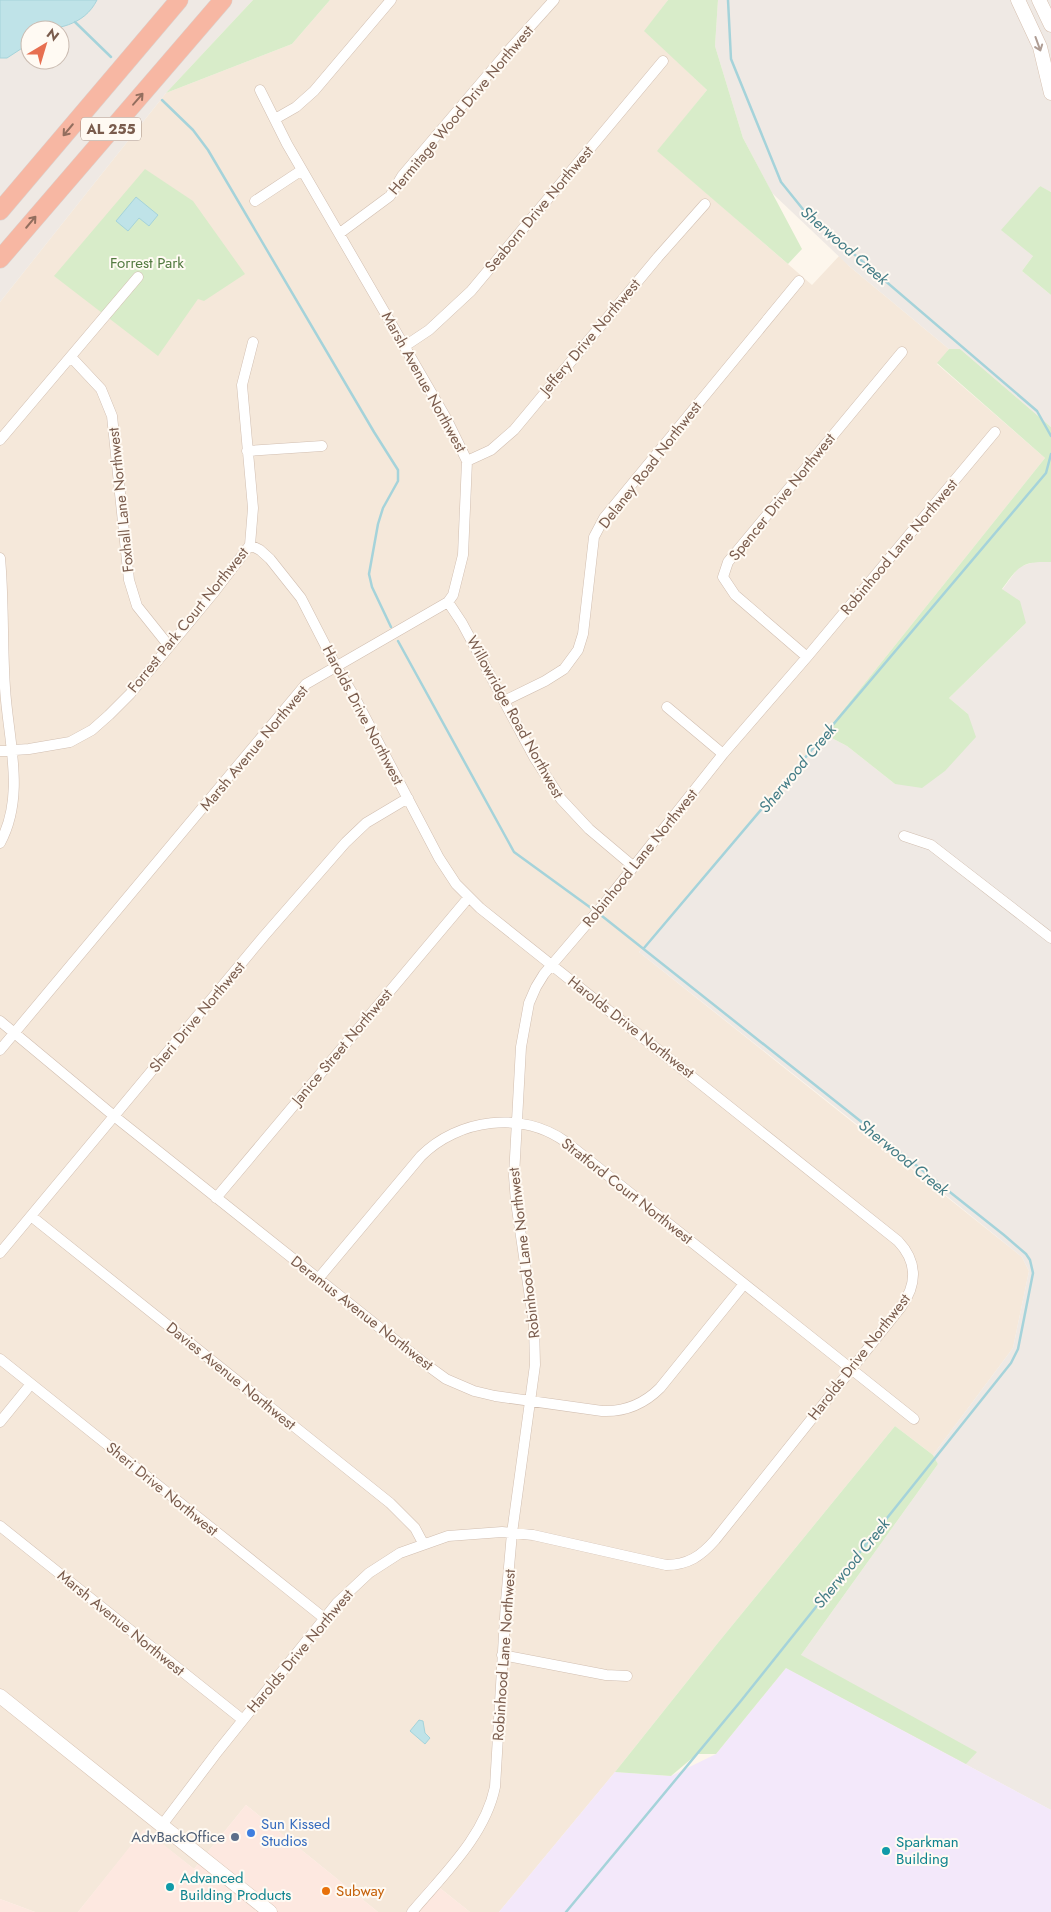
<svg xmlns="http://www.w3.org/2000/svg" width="1051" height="1912" viewBox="0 0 1051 1912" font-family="Jost,sans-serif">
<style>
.residential{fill:#f5e8da}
.commercial{fill:#fde8e0}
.industrial{fill:#efe9e4;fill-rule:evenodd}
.education{fill:#f3e8fa}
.green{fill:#d8ecc9}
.water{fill:#bfe3e8;stroke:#a5d3da}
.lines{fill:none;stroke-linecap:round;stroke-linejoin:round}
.stream{stroke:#a5d3da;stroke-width:2.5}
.street-casing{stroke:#d1beb0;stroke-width:11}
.secondary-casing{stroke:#d6c0b0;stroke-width:15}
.highway-casing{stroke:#dad1cd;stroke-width:19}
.street{stroke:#fff;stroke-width:10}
.secondary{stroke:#fff;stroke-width:14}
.highway{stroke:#f7b7a3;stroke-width:18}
.oneway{stroke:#af9d94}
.oneway2{stroke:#936e5e}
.shop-dot{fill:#3f7fe0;stroke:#fffaf3;stroke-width:2}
.service-dot{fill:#5c6f8a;stroke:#fffaf3;stroke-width:2}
.culture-dot{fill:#0f9aa8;stroke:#fffaf3;stroke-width:2}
.food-dot{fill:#e8710a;stroke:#fffaf3;stroke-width:2}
.labels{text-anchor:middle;stroke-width:4;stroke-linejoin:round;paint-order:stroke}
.shield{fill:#fffaf3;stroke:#a28b7f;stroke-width:1}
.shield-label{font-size:14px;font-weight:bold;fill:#7a5c4d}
.street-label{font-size:15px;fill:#7a5c4d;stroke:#fffaf3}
.park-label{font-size:15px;fill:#537a41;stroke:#fffaf3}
.shop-label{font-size:15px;fill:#366cbe;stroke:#fffaf3;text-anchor:start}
.service-label{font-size:15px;fill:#4e5e75;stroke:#fffaf3;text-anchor:end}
.culture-label{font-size:15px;fill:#0d838f;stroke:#fffaf3;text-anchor:start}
.food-label{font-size:15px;fill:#c56008;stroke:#fffaf3;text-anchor:start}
.water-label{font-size:16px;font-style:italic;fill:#437c86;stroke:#fffaf3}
</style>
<rect width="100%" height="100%" fill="#fdf6ec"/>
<path class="residential" d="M 330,0 L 668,0 L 645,31 L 707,90 L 658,151 L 812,285 L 840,255 L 849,266 L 949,349 L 937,364 L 1045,458 L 824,734 L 639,952 L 1022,1257 L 1029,1271 L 1013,1348 L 933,1455 L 895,1426 L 717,1644 L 615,1772 L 499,1912 L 470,1912 L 431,1881 L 406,1912 L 378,1912 L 246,1805 L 194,1869 L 144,1830 L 78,1912 L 35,1912 L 0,1899 L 0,302 L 166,93 L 292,44 Z"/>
<path class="commercial" d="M 246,1805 L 378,1912 L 78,1912 L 144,1829 L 194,1869 Z
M 431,1881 L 470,1912 L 406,1912 Z
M 0,1899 L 35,1912 L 0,1912 Z"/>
<path class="industrial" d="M 0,0 L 253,0 L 166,93 L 0,302 ZM 30,30 L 60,30 L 60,60 L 30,60 Z
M 718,0 L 1051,0 L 1051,192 L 1039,186 L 1033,256 L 1022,271 L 1051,295 L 1051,427 L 960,349 L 949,349 L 849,266 L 772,193 L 743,138 L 715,46 Z
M 1034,562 L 1051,562 L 1051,1810 L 786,1668 L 801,1655 L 938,1464 L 933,1455 L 1013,1348 L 1029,1271 L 1022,1257 L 907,1164 L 639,952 L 824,734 L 847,746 L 895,784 L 968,714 L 949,698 L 1026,623 L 1002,590 L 1019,567 Z"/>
<path class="education" d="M 786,1668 L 1051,1810 L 1051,1912 L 499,1912 L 615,1772 L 671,1776 L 716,1754 Z"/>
<path class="green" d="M 253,0 L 330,0 L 292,44 L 166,93 Z
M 668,0 L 718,0 L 715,46 L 743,138 L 802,249 L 788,264 L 657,151 L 707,90 L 644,31 Z
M 145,169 L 193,201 L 245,274 L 204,301 L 198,299 L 158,356 L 54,276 Z
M 1040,186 L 1051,192 L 1051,295 L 1022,271 L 1033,256 L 1001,230 Z
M 949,349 L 960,349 L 1051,427 L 1051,562 C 1021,561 1019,566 1002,589 L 1020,601 L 1026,623 L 949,698 L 968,714 L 976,737 L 945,771 L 922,788 L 895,784 L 847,746 L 824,734 L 1045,458 L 937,363 Z
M 895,1426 L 933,1455 L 938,1464 L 801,1655 L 977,1752 L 966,1764 L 786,1668 L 716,1754 L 697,1754 L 671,1776 L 615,1772 L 717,1644 Z"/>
<path class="water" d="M 0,0 L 97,0 C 84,26 56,30 30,30 L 30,43 L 7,58 L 0,58 Z
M 136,197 L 158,215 L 149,226 L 139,218 L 128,231 L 116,221 Z
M 419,1720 L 423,1721 L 425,1733 L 430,1738 L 425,1744 L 410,1731 Z"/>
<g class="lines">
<path class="stream" d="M 728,0 L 731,59 L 781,182 L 806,213 L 1037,411 L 1051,436
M 75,22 L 111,57
M 162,100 L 193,130 L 208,150 L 374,432 L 398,470 L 398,481 L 383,508 L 378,524 L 369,574 L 372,587 L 391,627
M 398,641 L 514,852 L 591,908
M 644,948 L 1046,473 L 1051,454
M 566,1912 L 740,1702 L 1011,1363 L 1018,1349 L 1033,1273 L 1030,1260 L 1026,1254 L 1004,1235 L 602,916"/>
<defs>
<path id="street" d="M 275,119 L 296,107 L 314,91 L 391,0
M 255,201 L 302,170
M 340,233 L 390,196 L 402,176 L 509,50 L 554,0
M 405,346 L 429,330 L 471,291 L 663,61
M 71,357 L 101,389 L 112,416 L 129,580 L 137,606 L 169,646
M 0,440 L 138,277
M 247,451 L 322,446
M 467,461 L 491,450 L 514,430 L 658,257 L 705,204
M 0,558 C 4,601 2,645 5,688 C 8,740 26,795 0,843
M 448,602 L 462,623 L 534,757 L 561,799 L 589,829 L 634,867
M 807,657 L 735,595 L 723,577 L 728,562 L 902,352
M 504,701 L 545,681 L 564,669 L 578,650 L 583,634 L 594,537 L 604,518 L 799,281
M 667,707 L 723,754
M 0,751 L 29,749 L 70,742 L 92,730 L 109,715 L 130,694 L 215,591 L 250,545 L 253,508 L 242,385 L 253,342
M 904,836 L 931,845 L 1051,938
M 0,1021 L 114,1116 L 424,1363 L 446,1379 L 474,1391 L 495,1396 L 602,1411 C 625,1412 644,1404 660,1388 L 744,1284
M 0,1050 L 306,684 L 448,602 L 453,595 L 463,555 L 467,461 L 446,418 L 287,144 L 260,90
M 216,1198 L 469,897
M 31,1216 L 390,1503 L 415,1528 L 423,1543
M 0,1253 L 264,936 L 346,842 L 366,823 L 408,798
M 318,1279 L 421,1156 C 458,1119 522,1110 566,1142 L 914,1419
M 0,1359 L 324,1618
M 0,1422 L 31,1384
M 0,1526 L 243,1720
M 502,1655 L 606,1675 L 627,1676
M 162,1825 L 218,1751 L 337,1603 L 369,1573 L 400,1553 L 448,1536 L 502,1532 L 533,1535 L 666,1565 C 688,1565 701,1556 715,1540 L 901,1307 C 917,1285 918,1262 898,1241 L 480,908 L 456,884 L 439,858 L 354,696 L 336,666 L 301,598 L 270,559 L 260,550 L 250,545
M 412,1912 C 443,1875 485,1836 495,1787 L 506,1601 L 512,1533 L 535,1365 L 534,1325 L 516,1202 L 514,1176 L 521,1047 L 529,1003 L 536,987 L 544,974 L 608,899 L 723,754 L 807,657 L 995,432"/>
<path id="secondary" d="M 1018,0 L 1040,47 L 1051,93
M 1039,0 L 1051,25
M 0,1696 L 270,1912"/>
<path id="highway" d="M 0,211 L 179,0
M 0,259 L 223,0"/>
</defs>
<use href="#street" class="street-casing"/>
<use href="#secondary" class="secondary-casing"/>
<use href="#highway" class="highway-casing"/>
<use href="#street" class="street"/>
<use href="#secondary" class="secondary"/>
<use href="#highway" class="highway"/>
</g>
<defs><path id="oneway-shaft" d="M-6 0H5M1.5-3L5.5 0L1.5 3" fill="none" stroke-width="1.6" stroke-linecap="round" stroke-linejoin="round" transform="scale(1.25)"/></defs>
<use class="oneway" href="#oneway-shaft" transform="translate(1038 44) rotate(70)"/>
<g class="oneway2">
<use href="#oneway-shaft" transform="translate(138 99) rotate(-49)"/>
<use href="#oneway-shaft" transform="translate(68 130) rotate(130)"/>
<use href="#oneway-shaft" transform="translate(31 222) rotate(-50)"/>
</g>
<circle class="shop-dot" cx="251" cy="1833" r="5"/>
<circle class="service-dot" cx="235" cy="1837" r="5"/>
<g class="culture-dot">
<circle cx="886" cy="1851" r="5"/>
<circle cx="170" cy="1887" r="5"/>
</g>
<circle class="food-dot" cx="326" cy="1891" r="5"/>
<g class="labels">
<rect class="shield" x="81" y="117.5" width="60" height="23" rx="4"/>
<g class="shield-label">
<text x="111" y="134">AL 255</text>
</g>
<g class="street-label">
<text transform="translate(461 110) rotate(-50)" y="5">Hermitage Wood Drive Northwest</text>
<text transform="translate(539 209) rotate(-50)" y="5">Seaborn Drive Northwest</text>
<text transform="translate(590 337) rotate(-50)" y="5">Jeffery Drive Northwest</text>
<text transform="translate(424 382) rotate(61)" y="5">Marsh Avenue Northwest</text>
<text transform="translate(650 465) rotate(-52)" y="5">Delaney Road Northwest</text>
<text transform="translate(782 497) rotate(-51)" y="5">Spencer Drive Northwest</text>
<text transform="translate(121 500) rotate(-96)" y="5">Foxhall Lane Northwest</text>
<text transform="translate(899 547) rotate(-50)" y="5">Robinhood Lane Northwest</text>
<text transform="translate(188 620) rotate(-51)" y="5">Forrest Park Court Northwest</text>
<text transform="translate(363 715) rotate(62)" y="5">Harolds Drive Northwest</text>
<text transform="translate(515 717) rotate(61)" y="5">Willowridge Road Northwest</text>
<text transform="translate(254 748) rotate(-50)" y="5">Marsh Avenue Northwest</text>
<text transform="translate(640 858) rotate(-51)" y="5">Robinhood Lane Northwest</text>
<text transform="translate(197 1017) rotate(-50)" y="5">Sheri Drive Northwest</text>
<text transform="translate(631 1027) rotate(38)" y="5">Harolds Drive Northwest</text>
<text transform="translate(342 1047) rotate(-50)" y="5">Janice Street Northwest</text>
<text transform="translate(627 1191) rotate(38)" y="5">Stratford Court Northwest</text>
<text transform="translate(524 1253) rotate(-97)" y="5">Robinhood Lane Northwest</text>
<text transform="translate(362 1313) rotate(38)" y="5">Deramus Avenue Northwest</text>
<text transform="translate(859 1357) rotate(-52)" y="5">Harolds Drive Northwest</text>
<text transform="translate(231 1376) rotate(39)" y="5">Davies Avenue Northwest</text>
<text transform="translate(162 1489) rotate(39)" y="5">Sheri Drive Northwest</text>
<text transform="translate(121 1623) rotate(39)" y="5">Marsh Avenue Northwest</text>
<text transform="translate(300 1651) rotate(-50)" y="5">Harolds Drive Northwest</text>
<text transform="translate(504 1655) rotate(-86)" y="5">Robinhood Lane Northwest</text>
</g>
<g class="park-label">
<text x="147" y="268">Forrest Park</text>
</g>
<g class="shop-label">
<text x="261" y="1829">Sun Kissed<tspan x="261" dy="17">Studios</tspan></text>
</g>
<g class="service-label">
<text x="225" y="1842">AdvBackOffice</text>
</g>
<g class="culture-label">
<text x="896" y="1847">Sparkman<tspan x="896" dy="17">Building</tspan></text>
<text x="180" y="1883">Advanced<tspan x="180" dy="17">Building Products</tspan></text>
</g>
<g class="food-label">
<text x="336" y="1896">Subway</text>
</g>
<g class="water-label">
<text transform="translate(845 245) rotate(41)" y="6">Sherwood Creek</text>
<text transform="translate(797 768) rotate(-50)" y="6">Sherwood Creek</text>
<text transform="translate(904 1157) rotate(39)" y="6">Sherwood Creek</text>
<text transform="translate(851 1563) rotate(-51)" y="6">Sherwood Creek</text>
</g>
</g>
<g transform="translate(45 45) rotate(38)"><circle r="24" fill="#fffaf3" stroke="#cabbb1"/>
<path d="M0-4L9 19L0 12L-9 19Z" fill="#e76f51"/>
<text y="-8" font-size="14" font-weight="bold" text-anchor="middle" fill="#7a5c4d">N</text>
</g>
</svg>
